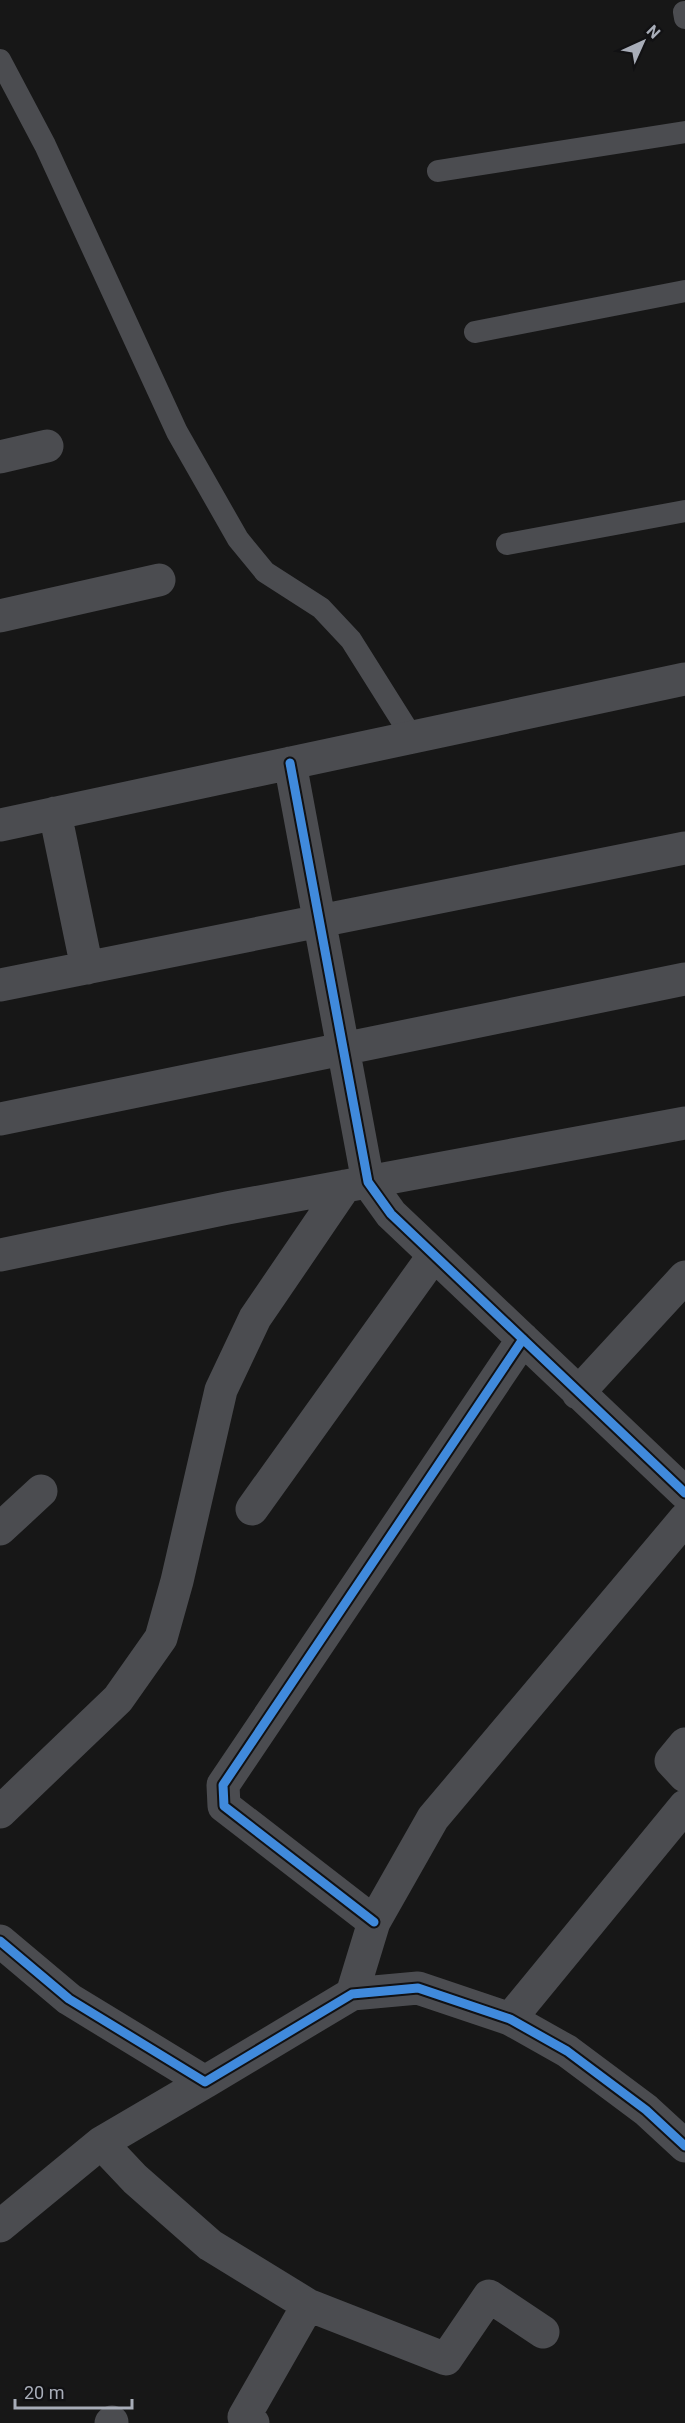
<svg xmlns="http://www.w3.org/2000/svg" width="685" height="2423" viewBox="0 0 685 2423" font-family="Roboto,sans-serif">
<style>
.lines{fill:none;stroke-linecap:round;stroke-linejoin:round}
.lane{stroke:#4b4c50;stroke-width:22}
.street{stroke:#4b4c50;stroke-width:33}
.cycleway-casing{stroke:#111113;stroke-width:13}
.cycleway{stroke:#408adc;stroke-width:9}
</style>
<rect width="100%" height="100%" fill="#171717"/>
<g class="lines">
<path class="lane" d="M 684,12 L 685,18
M 0,60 L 45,145 L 177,432 L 238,539 L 265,572 L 321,608 L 351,640 L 412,737
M 438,171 L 685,132
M 475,332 L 685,291
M 507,544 L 685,511"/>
<path class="street" d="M 0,457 L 47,446
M 0,616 L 159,580
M 290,763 L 368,1182 L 391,1214 L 685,1493
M 55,813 L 87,968
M 0,825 L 685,679
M 0,985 L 685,848
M 0,1119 L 685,979
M 0,1255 L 227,1208 L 685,1123
M 578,1393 L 685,1277
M 252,1509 L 434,1255
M 0,1529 L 41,1491
M 685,1744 L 671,1761 L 685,1776
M 0,1812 L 118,1699 L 161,1638 L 177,1581 L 221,1390 L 255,1318 L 345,1186
M 374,1922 L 224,1806 L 223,1785 L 523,1339
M 0,1941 L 69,1999 L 205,2082 L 352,1994 L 418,1988 L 510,2019 L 567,2051 L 646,2110 L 685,2146
M 352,1994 L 374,1922 L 433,1818 L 685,1519
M 510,2019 L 685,1806
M 101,2143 L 135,2179 L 210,2245 L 308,2305 L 446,2359 L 489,2296 L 543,2332
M 0,2226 L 101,2143 L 205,2082
M 111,2423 L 112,2422
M 253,2423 L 244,2417 L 308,2305"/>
<defs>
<path id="cycleway" d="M 290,763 L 368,1182 L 391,1214 L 685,1493
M 374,1922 L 224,1806 L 223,1785 L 523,1339
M 0,1941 L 69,1999 L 205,2082 L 352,1994 L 418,1988 L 510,2019 L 567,2051 L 646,2110 L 685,2146"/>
</defs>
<use href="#cycleway" class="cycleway-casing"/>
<use href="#cycleway" class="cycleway"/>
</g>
<g transform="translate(643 42) rotate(45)" stroke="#111113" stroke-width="4.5" paint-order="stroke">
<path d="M0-4.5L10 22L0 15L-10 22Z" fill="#a8adb8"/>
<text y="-9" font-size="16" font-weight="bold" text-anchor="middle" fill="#a8adb8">N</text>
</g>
<path d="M15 2399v9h117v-9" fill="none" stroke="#a8adb8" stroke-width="3"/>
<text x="24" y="2399" font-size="18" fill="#a8adb8" stroke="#111113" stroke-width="4.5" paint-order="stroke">20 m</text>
</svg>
